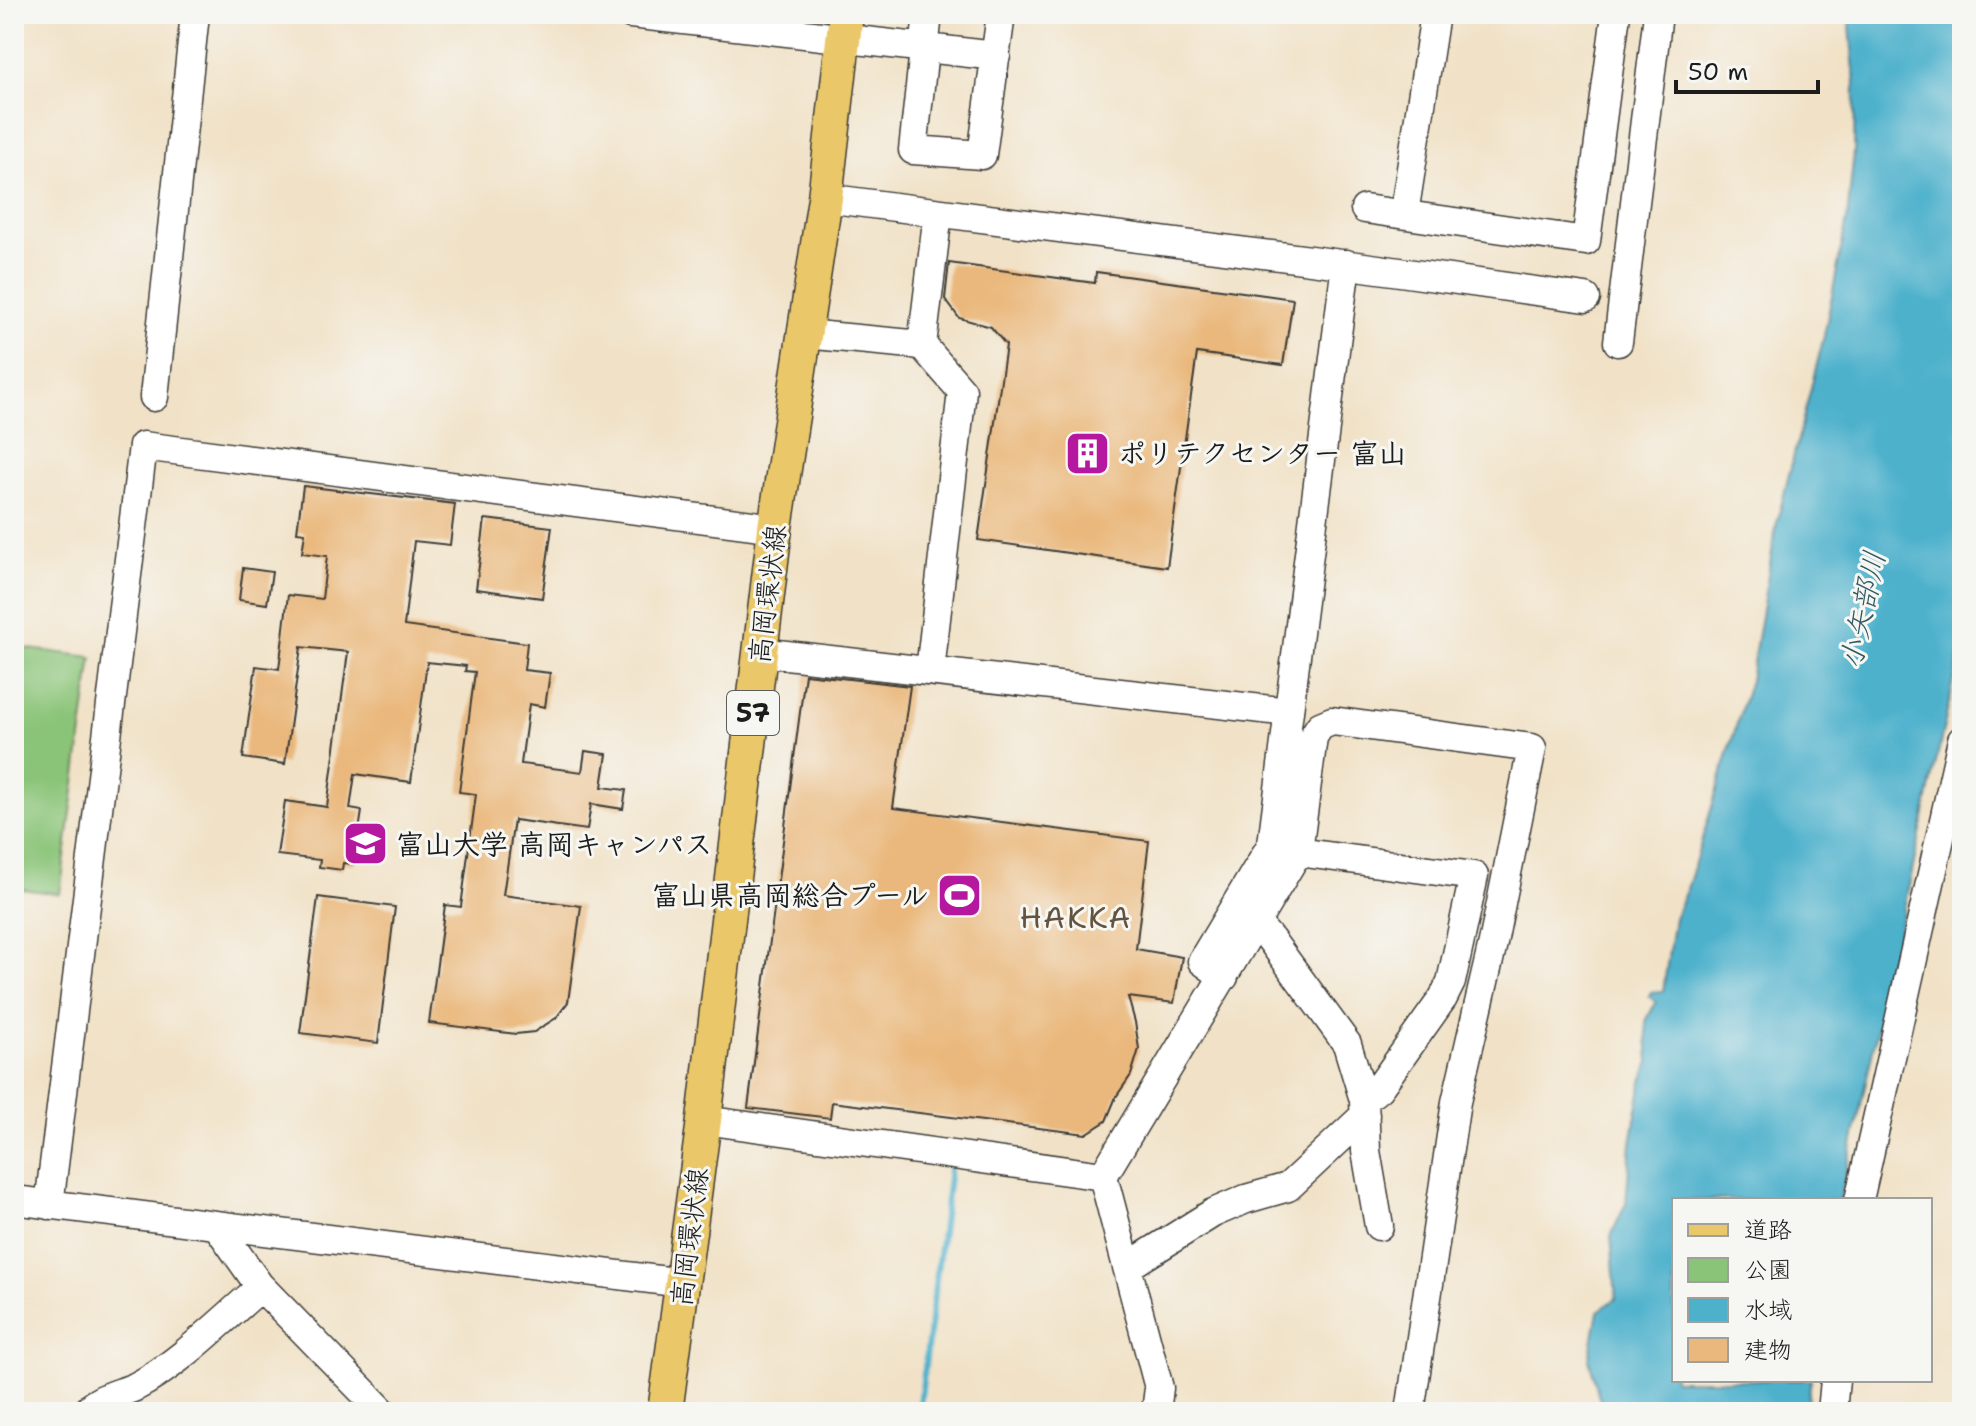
<svg xmlns="http://www.w3.org/2000/svg" width="1976" height="1426" viewBox="0 0 1976 1426" font-family="'Shantell Sans','Klee One',sans-serif">
<style>
.green{fill:#8ac478;stroke:#53704a;stroke-width:2}
.water{fill:#4db1cc;stroke:#346674;stroke-width:2}
.lines{fill:none;stroke-linecap:round;stroke-linejoin:round}
.stream{stroke:#4db1cc;stroke-width:6}
.building{fill:#eab87c}
.minor-casing{stroke:#3c3a36;stroke-width:31}
.major-casing{stroke:#3c3a36;stroke-width:37}
.minor{stroke:#fff;stroke-width:28}
.major{stroke:#eac769;stroke-width:34}
.labels{text-anchor:middle;stroke-width:6;stroke-linejoin:round;paint-order:stroke}
.shield{fill:#f6f6f2;stroke:#5d5d5c;stroke-width:2}
.shield-label{font-size:26px;font-weight:bold;fill:#1c1c1c}
.poi-label{font-size:28px;font-weight:bold;fill:#1c1c1c;stroke:#f6f6f2;text-anchor:start}
.street-label{font-size:28px;fill:#1c1c1c;stroke:#f6f6f2}
.water-label{font-size:30px;font-style:italic;fill:#305862;stroke:#f6f6f2}
.neighbourhood-label{font-size:30px;letter-spacing:2px;fill:#64533e;stroke:#f6f6f2}
</style>
<rect width="100%" height="100%" fill="#f6f6f2"/>
<filter id="ink" filterUnits="userSpaceOnUse"><feTurbulence type="fractalNoise" baseFrequency=".0125" numOctaves="2"/><feDisplacementMap in="SourceGraphic" scale="16" xChannelSelector="R" yChannelSelector="G"/><feConvolveMatrix kernelMatrix="1 2 1 2 8 2 1 2 1" color-interpolation-filters="sRGB"/></filter>
<filter id="wash" filterUnits="userSpaceOnUse"><feTurbulence type="fractalNoise" baseFrequency=".006" numOctaves="4" result="noise"/><feDisplacementMap in="SourceGraphic" scale="32" xChannelSelector="R" yChannelSelector="G"/><feGaussianBlur stdDeviation="1.8" result="paint"/><feColorMatrix in="noise" values="0 0 0 0 0 0 0 0 0 0 0 0 0 0 0 0 0 1.4 0 .05"/><feComposite in="paint" operator="in"/></filter>
<g filter="url(#wash)">
<rect width="100%" height="100%" fill="#f1e2c7"/>
<path class="green" d="M 14,647 L 92,657 L 60,894 L 14,888 Z"/>
<path class="water" d="M 1849,14 L 1962,14 L 1962,644 L 1840,1200 L 1674,1200 L 1674,1380 L 1811,1380 L 1806,1412 L 1599,1412 L 1602,1408 L 1589,1359 L 1598,1311 L 1616,1299 L 1611,1236 L 1626,1203 L 1631,1143 L 1642,1081 L 1649,1062 L 1646,1021 L 1656,1002 L 1649,996 L 1651,992 L 1663,991 L 1674,918 L 1688,886 L 1750,680 L 1777,522 L 1824,336 L 1847,219 L 1854,152 L 1855,84 Z"/>
<g class="lines">
<path class="stream" d="M 919,1412 L 950,1169"/>
</g>
<g id="blocks">
<path class="building" d="M 949,263 L 1095,283 L 1096,272 L 1293,299 L 1283,365 L 1197,353 L 1167,567 L 978,540 L 1006,345 L 991,327 L 959,318 L 945,299 Z
M 303,486 L 455,504 L 450,545 L 414,541 L 404,626 L 527,643 L 524,670 L 550,673 L 545,707 L 529,704 L 521,764 L 582,772 L 585,751 L 607,754 L 602,787 L 626,790 L 623,809 L 591,804 L 587,830 L 514,820 L 503,895 L 581,906 L 568,1002 L 556,1018 L 534,1032 L 516,1034 L 429,1023 L 445,905 L 461,907 L 476,794 L 459,792 L 475,672 L 465,671 L 466,666 L 427,662 L 411,782 L 355,774 L 350,809 L 362,811 L 354,864 L 343,863 L 342,870 L 319,867 L 320,860 L 277,855 L 285,801 L 327,807 L 348,652 L 301,647 L 285,764 L 243,758 L 256,666 L 279,669 L 288,595 L 322,599 L 327,556 L 302,553 L 305,533 L 297,532 Z
M 485,519 L 552,527 L 542,598 L 476,589 Z
M 243,568 L 272,572 L 267,604 L 239,600 Z
M 805,674 L 910,686 L 893,808 L 1149,841 L 1136,949 L 1182,957 L 1174,1003 L 1128,997 L 1135,1022 L 1139,1049 L 1131,1075 L 1116,1097 L 1106,1121 L 1086,1134 L 832,1102 L 830,1118 L 748,1108 Z
M 318,897 L 395,907 L 378,1043 L 300,1033 Z"/>
</g>
</g>
<g filter="url(#ink)">
<use href="#blocks" fill-opacity="0" stroke="#3c3a36" stroke-width="2"/>
<g class="lines">
<defs>
<path id="minor" d="M 631,14 L 996,56
M 928,14 L 913,150 L 982,155 L 1001,14
M 825,198 L 1357,266 L 1586,298
M 1365,209 L 1586,241 L 1616,14
M 1404,214 L 1435,14
M 804,334 L 922,345
M 1618,342 L 1658,14
M 154,397 L 195,14
M 760,652 L 1289,712
M 930,671 L 962,391 L 922,345 L 938,213
M 1298,852 L 1474,876 L 1451,982 L 1443,998 L 1379,1088 L 1364,1100
M 1256,923 L 1271,940 L 1347,1044 L 1364,1100 L 1366,1151 L 1379,1226
M 1224,977 L 1202,961 L 1272,844 L 1346,264
M 704,1120 L 1103,1176
M 14,1200 L 683,1283
M 1859,1200 L 1962,740
M 49,1205 L 143,446 L 775,528
M 218,1227 L 259,1285 L 383,1412
M 1127,1267 L 1213,1213 L 1246,1199 L 1288,1187 L 1365,1115
M 86,1412 C 96,1398 119,1394 135,1387 C 178,1365 223,1319 261,1287
M 1156,1412 L 1159,1388 L 1103,1176 L 1298,852 L 1313,737 L 1320,726 L 1332,721 L 1532,748 L 1493,943 L 1456,1102 L 1410,1412
M 1832,1412 L 1835,1380"/>
<path id="major" d="M 665,1412 L 704,1120 L 775,528 L 825,198 L 846,14"/>
</defs>
<use href="#minor" class="minor-casing"/>
<use href="#major" class="major-casing"/>
<use href="#minor" class="minor"/>
<use href="#major" class="major"/>
</g>
</g>
<defs>
<symbol id="building-square" viewBox="-11 -11 22 22"><rect x="-9" y="-9" width="18" height="18" rx="4" fill="#b5179e" stroke="#f6f6f2"/><path d="M-4-6H4V6H1V3H-1V6H-4ZM-2.5-4.3h1.7v1.8h-1.7ZM.8-4.3h1.7v1.8H.8ZM-2.5-1h1.7V.8h-1.7ZM.8-1h1.7V.8H.8Z" fill="#fff"/></symbol>
<symbol id="university-square" viewBox="-11 -11 22 22"><rect x="-9" y="-9" width="18" height="18" rx="4" fill="#b5179e" stroke="#f6f6f2"/><path d="M0-5L7-2L0 1L-7-2ZM-4 1L0 2.5L4 1V4Q0 6-4 4Z" fill="#fff"/></symbol>
<symbol id="stadium-square" viewBox="-11 -11 22 22"><rect x="-9" y="-9" width="18" height="18" rx="4" fill="#b5179e" stroke="#f6f6f2"/><path d="M0-5a6.5 5 0 1 0 0 10a6.5 5 0 1 0 0-10ZM-3.5-1.8h7v3.6h-7Z" fill="#fff"/></symbol>
</defs>
<g fill-rule="evenodd">
<use href="#building-square" x="1062" y="428" width="51" height="51"/>
<use href="#university-square" x="340" y="818" width="51" height="51"/>
<use href="#stadium-square" x="934" y="870" width="51" height="51"/>
</g>
<g class="labels">
<rect class="shield" x="727" y="691" width="52" height="44" rx="6"/>
<g class="shield-label">
<text x="753" y="722">57</text>
</g>
<g class="poi-label">
<text x="1118" y="463">ポリテクセンター 富山</text>
<text x="396" y="854">富山大学 高岡キャンパス</text>
<text x="929" y="905" text-anchor="end">富山県高岡総合プール</text>
</g>
<g class="street-label">
<text transform="translate(767 594) rotate(-83)" y="10">高岡環状線</text>
<text transform="translate(689 1237) rotate(-83)" y="10">高岡環状線</text>
</g>
<g class="water-label">
<text transform="translate(1863 610) rotate(-78)" y="10">小矢部川</text>
</g>
<g class="neighbourhood-label">
<text x="1076" y="928">HAKKA</text>
</g>
</g>
<rect width="1976" height="1426" fill="none" stroke="#f6f6f2" stroke-width="48"/>
<rect x="1672" y="1198" width="260" height="184" fill="#f6f6f2" stroke="#9f9f9c" stroke-width="2"/>
<rect x="1688" y="1224" width="40" height="12" fill="#eac769" stroke="#9f9f9c" stroke-width="2"/>
<text x="1744" y="1238" font-size="24" fill="#1c1c1c">道路</text>
<rect x="1688" y="1258" width="40" height="24" fill="#8ac478" stroke="#9f9f9c" stroke-width="2"/>
<text x="1744" y="1278" font-size="24" fill="#1c1c1c">公園</text>
<rect x="1688" y="1298" width="40" height="24" fill="#4db1cc" stroke="#9f9f9c" stroke-width="2"/>
<text x="1744" y="1318" font-size="24" fill="#1c1c1c">水域</text>
<rect x="1688" y="1338" width="40" height="24" fill="#eab87c" stroke="#9f9f9c" stroke-width="2"/>
<text x="1744" y="1358" font-size="24" fill="#1c1c1c">建物</text>
<path d="M1676 80v12h142v-12" fill="none" stroke="#1c1c1c" stroke-width="4"/>
<text x="1688" y="80" font-size="24" fill="#1c1c1c" stroke="#f6f6f2" stroke-width="6" paint-order="stroke">50 m</text>
</svg>
